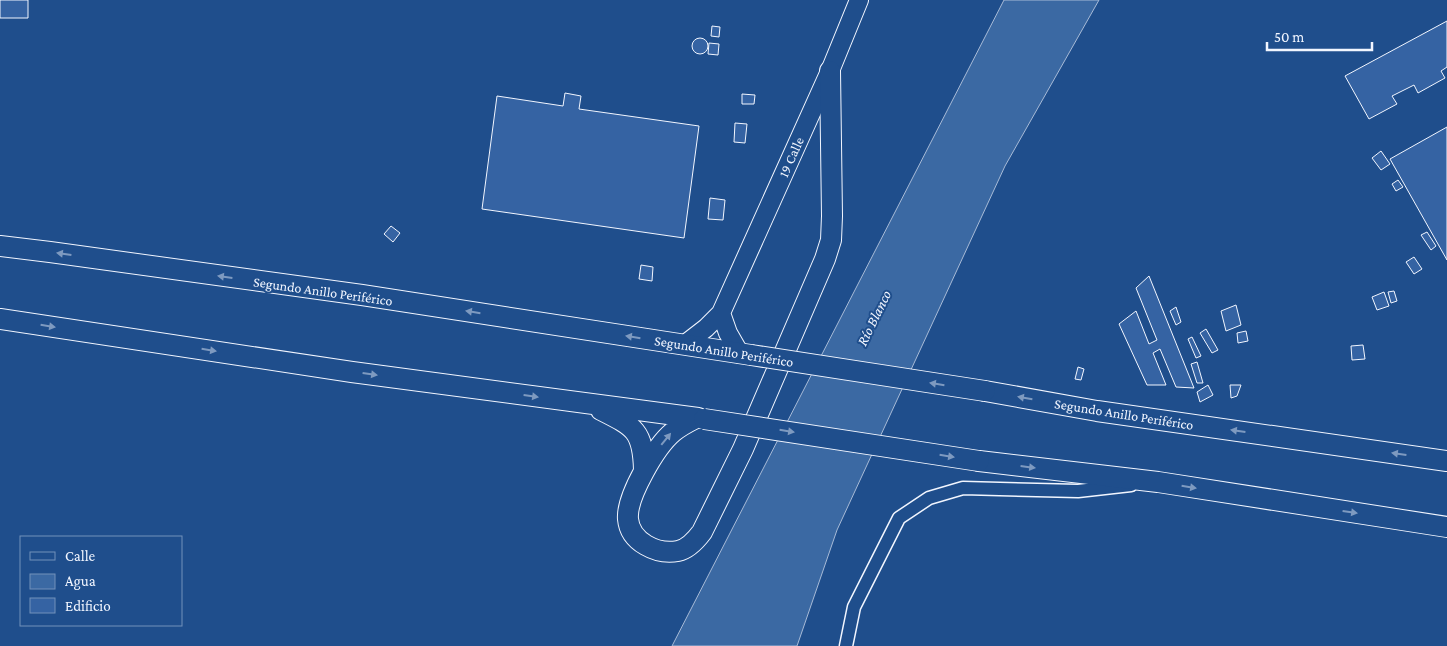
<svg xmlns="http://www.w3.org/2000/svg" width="1447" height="646" font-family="'Crimson Pro',serif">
  <rect width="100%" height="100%" fill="#1f4e8c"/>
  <path fill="#3b69a3" stroke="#a8bbd7" d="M 1004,0 L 1099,0 L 1005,166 L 837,530 L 797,646 L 672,646 Z"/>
  <path fill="#3563a3" stroke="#f2f6ff" d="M 0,0 L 28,0 L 28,18 L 0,18 Z
    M 1447,21 L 1447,67 L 1441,71 L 1445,78 L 1418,93 L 1414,85 L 1392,96 L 1397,104 L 1369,119 L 1345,76 Z
    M 712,26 L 720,27 L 719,37 L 711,36 Z
    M692 46a8 8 0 1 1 16 0a8 8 0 1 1-16 0Z
    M 709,43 L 719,44 L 718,55 L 708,54 Z
    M 565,93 L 581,96 L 579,109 L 699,126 L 684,238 L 482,209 L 497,96 L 563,106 Z
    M 742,94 L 755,95 L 754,104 L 742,104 Z
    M 735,123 L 747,124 L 745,143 L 734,142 Z
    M 1447,127 L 1447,260 L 1390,159 Z
    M 1381,151 L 1390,164 L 1381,170 L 1372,158 Z
    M 1398,180 L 1403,187 L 1396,191 L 1392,184 Z
    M 710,198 L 725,200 L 723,220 L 708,219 Z
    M 391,226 L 400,233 L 393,242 L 384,234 Z
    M 1427,232 L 1436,246 L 1431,250 L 1421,235 Z
    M 1414,257 L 1422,269 L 1414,274 L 1406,262 Z
    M 641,265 L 653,267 L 652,281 L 639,279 Z
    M 1149,276 L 1194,388 L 1176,387 L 1160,349 L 1153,353 L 1166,385 L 1147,385 L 1119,324 L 1136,311 L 1149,344 L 1157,340 L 1136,288 Z
    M 1394,291 L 1397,301 L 1391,303 L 1388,292 Z
    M 1384,292 L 1389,306 L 1377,310 L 1372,297 Z
    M 1236,305 L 1241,325 L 1226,331 L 1221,311 Z
    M 1176,307 L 1181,322 L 1176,325 L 1170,311 Z
    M 1206,329 L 1218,350 L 1212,353 L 1200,333 Z
    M 1246,331 L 1248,341 L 1238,343 L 1237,333 Z
    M 1192,337 L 1201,356 L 1196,358 L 1188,339 Z
    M 1363,345 L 1365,359 L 1352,360 L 1351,346 Z
    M 1197,362 L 1203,383 L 1197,383 L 1191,364 Z
    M 1078,367 L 1084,369 L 1081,380 L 1075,379 Z
    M 1208,385 L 1213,395 L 1200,402 L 1197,392 Z
    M 1230,385 L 1241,385 L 1237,396 L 1231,398 Z"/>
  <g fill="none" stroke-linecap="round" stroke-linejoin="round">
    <defs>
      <path id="street" d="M 846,646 L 854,607 L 899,518 L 929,498 L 963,488 L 1078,491 L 1131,485"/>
      <path id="secondary" d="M 721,313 L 728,333 L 740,354
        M 684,345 L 706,328 L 721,313 L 830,71 L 859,0"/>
      <path id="primary" d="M 0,246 L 50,252 L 362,295 L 751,355
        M 0,319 L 352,372 L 698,418
        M 985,391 L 1097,411 L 1447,461
        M 601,410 C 635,427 643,431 644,470
        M 696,418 C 688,422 680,426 673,432 C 656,446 626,497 628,519 C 630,542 657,555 678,551 C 688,549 696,540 702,532 L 743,449 L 825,259 L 831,240 L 832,216 L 830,71
        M 979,461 L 1158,482 L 1447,527"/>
    </defs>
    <use href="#street" stroke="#f2f6ff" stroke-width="15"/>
    <use href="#secondary" stroke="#f2f6ff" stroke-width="20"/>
    <use href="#primary" stroke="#f2f6ff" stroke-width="22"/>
    <use href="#street" stroke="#1f4e8c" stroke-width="12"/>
    <use href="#secondary" stroke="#1f4e8c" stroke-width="18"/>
    <use href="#primary" stroke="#1f4e8c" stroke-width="20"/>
    <defs>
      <path id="primary-bridge" d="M 751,355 L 985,391
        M 704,419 L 979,461"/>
    </defs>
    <use href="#primary-bridge" stroke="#f2f6ff" stroke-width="22" stroke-linecap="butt"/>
    <use href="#primary-bridge" stroke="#1f4e8c" stroke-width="20"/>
  </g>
  <defs><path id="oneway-solid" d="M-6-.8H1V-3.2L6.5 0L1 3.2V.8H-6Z" transform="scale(1.25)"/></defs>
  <g fill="#7e9ac0">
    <use href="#oneway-solid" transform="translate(64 254) rotate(-172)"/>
    <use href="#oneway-solid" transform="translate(225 277) rotate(-172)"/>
    <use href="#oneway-solid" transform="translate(473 312) rotate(-171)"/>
    <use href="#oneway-solid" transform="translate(48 326) rotate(9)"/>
    <use href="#oneway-solid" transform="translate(633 337) rotate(-171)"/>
    <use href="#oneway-solid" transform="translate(209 350) rotate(9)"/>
    <use href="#oneway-solid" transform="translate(370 374) rotate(8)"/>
    <use href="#oneway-solid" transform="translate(937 384) rotate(-171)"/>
    <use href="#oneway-solid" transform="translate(531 396) rotate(8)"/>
    <use href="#oneway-solid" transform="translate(1025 398) rotate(-170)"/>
    <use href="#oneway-solid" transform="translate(787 431) rotate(9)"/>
    <use href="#oneway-solid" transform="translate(1238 431) rotate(-172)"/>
    <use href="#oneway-solid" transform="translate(666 439) rotate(-51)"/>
    <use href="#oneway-solid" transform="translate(1399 454) rotate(-172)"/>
    <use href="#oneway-solid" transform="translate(947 456) rotate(9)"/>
    <use href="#oneway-solid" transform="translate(1028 467) rotate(7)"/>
    <use href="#oneway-solid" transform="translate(1189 487) rotate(9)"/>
    <use href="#oneway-solid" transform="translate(1350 512) rotate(8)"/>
  </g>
  <g text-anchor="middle" stroke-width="4" stroke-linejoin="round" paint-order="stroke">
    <g font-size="14" fill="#f2f6ff" stroke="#1f4e8c">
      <text transform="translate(791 157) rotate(-66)" y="5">19 Calle</text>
      <text transform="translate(323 291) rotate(8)" y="5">Segundo Anillo Periférico</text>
      <text transform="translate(724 351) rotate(9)" y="5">Segundo Anillo Periférico</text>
      <text transform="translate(1124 414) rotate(9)" y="5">Segundo Anillo Periférico</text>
    </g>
    <g font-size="15" font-style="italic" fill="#f2f6ff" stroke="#1f4e8c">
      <text transform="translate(874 318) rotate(-64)" y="5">Río Blanco</text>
    </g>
  </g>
  <rect x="20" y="536" width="162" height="90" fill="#1f4e8c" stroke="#7391ba"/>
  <rect x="30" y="552" width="25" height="8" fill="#1f4e8c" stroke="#7391ba"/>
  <text x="65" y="561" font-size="15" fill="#f2f6ff">Calle</text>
  <rect x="30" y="574" width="25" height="15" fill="#3b69a3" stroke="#7391ba"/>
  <text x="65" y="586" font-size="15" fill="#f2f6ff">Agua</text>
  <rect x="30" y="598" width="25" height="15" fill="#3563a3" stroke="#7391ba"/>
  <text x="65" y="611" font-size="15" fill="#f2f6ff">Edificio</text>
  <path d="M1267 42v8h105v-8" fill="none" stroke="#f2f6ff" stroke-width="2.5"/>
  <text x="1274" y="42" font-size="15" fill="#f2f6ff" stroke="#1f4e8c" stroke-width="4" paint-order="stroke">50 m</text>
</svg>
